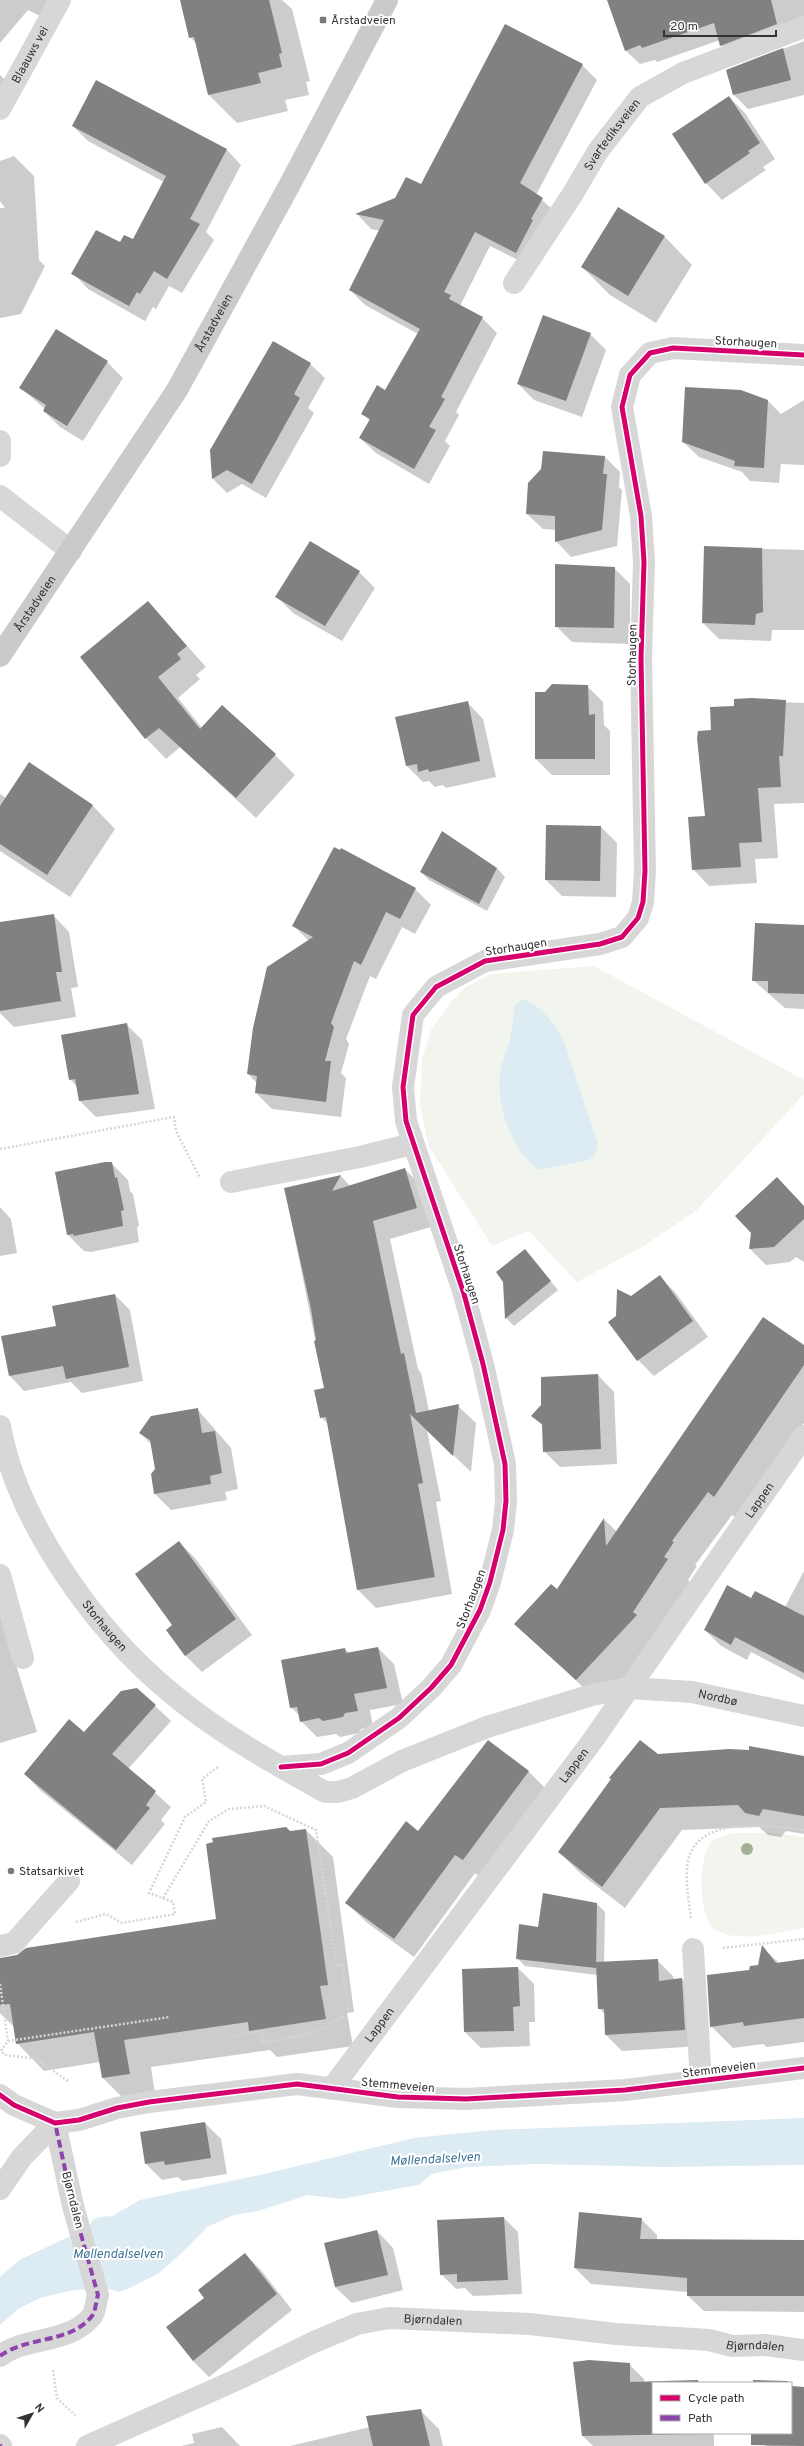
<svg xmlns="http://www.w3.org/2000/svg" width="804" height="2446" font-family="Overpass,sans-serif">
  <rect width="100%" height="100%" fill="#fff"/>
  <path fill="#f1f5ed" d="M 594,966 L 804,1080 L 804,1094 L 697,1210 L 642,1247 L 577,1282 L 529,1231 L 492,1246 L 429,1147 L 420,1104 L 422,1059 L 431,1030 L 449,1004 L 466,987 L 490,974 Z
    M 735,1833 L 771,1833 L 804,1837 L 804,1928 C 779,1932 740,1944 716,1930 C 698,1920 698,1859 710,1844 C 717,1836 726,1835 735,1833 Z"/>
  <path fill="#ddebf3" d="M 523,999 C 542,1006 557,1026 565,1044 L 598,1144 L 596,1153 L 589,1160 L 539,1170 C 512,1151 496,1107 500,1074 C 501,1062 507,1051 510,1039 C 512,1028 514,1016 515,1005 Z
    M 804,2118 L 804,2165 L 664,2167 L 538,2164 L 466,2167 L 432,2174 L 418,2185 L 341,2199 L 308,2195 L 258,2211 L 234,2215 L 207,2227 L 186,2249 L 159,2273 L 130,2288 L 119,2292 L 103,2287 L 69,2291 L 40,2298 L 18,2309 L 0,2325 L 0,2277 L 19,2260 L 88,2228 L 93,2220 L 99,2217 L 112,2216 L 140,2200 L 260,2175 L 414,2138 L 492,2130 Z"/>
  <path fill="#0003" d="M 0,0 L 64,0 L 52,22 L 28,10 L 0,43 Z
    M 181,0 L 282,0 L 292,9 L 310,81 L 306,82 L 309,95 L 285,100 L 288,111 L 237,123 L 209,95 L 197,44 L 190,37 Z
    M 624,0 L 804,0 L 804,33 L 735,59 L 721,45 L 720,40 L 657,62 L 655,60 L 640,64 L 625,50 Z
    M 804,41 L 804,95 L 748,109 L 734,95 L 728,70 Z
    M 582,65 L 597,80 L 536,195 L 558,214 L 532,267 L 490,246 L 460,306 L 482,318 L 497,333 L 456,412 L 459,415 L 445,441 L 450,446 L 429,484 L 376,453 L 360,438 L 370,421 L 363,414 L 386,392 L 418,334 L 365,305 L 350,290 L 380,231 L 371,229 L 357,214 L 395,199 L 421,185 Z
    M 0,75 L 17,91 L 0,107 Z
    M 729,97 L 745,113 L 775,159 L 763,167 L 766,170 L 722,200 L 706,183 L 673,134 Z
    M 73,126 L 226,149 L 241,165 L 206,232 L 214,240 L 182,293 L 169,286 L 156,309 L 153,307 L 145,321 L 88,289 L 73,273 L 121,243 L 133,241 L 164,182 L 88,141 Z
    M 14,156 L 34,176 L 39,260 L 45,266 L 21,314 L 0,318 L 0,208 L 5,208 L 0,201 L 0,161 Z
    M 619,208 L 665,237 L 692,265 L 656,323 L 610,295 L 582,267 Z
    M 590,334 L 606,350 L 582,417 L 534,400 L 518,384 Z
    M 107,362 L 123,378 L 83,441 L 60,427 L 44,411 L 45,409 L 21,388 Z
    M 310,364 L 325,378 L 308,408 L 314,413 L 266,498 L 242,484 L 227,493 L 213,479 L 211,450 Z
    M 804,400 L 804,465 L 781,464 L 779,483 L 750,481 L 742,472 L 699,457 L 683,442 L 768,401 L 781,414 Z
    M 605,457 L 620,472 L 619,487 L 622,490 L 617,546 L 571,557 L 556,541 L 556,530 L 543,529 L 527,514 Z
    M 705,547 L 804,550 L 804,630 L 772,630 L 771,641 L 719,639 L 703,623 Z
    M 614,568 L 630,584 L 630,644 L 572,642 L 556,626 Z
    M 359,572 L 375,588 L 342,641 L 293,613 L 277,597 Z
    M 148,602 L 206,667 L 196,675 L 200,679 L 178,698 L 202,728 L 275,755 L 295,775 L 256,818 L 180,747 L 166,759 L 146,738 L 82,657 Z
    M 587,686 L 603,702 L 604,725 L 610,731 L 610,775 L 552,775 L 536,759 L 546,693 Z
    M 735,700 L 804,703 L 804,803 L 774,804 L 778,858 L 755,859 L 757,883 L 709,886 L 693,869 L 706,817 L 712,731 L 735,707 Z
    M 467,702 L 483,719 L 496,777 L 446,788 L 443,785 L 435,787 L 429,781 L 423,782 L 407,766 L 397,718 Z
    M 29,764 L 93,806 L 115,829 L 70,897 L 0,851 L 0,794 L 6,798 Z
    M 547,826 L 601,827 L 617,843 L 616,897 L 562,896 L 546,880 Z
    M 497,868 L 505,877 L 487,911 L 429,880 L 421,872 Z
    M 415,889 L 431,905 L 415,934 L 402,927 L 376,979 L 370,976 L 346,1039 L 349,1044 L 341,1073 L 346,1078 L 341,1117 L 272,1109 L 256,1093 L 257,1083 L 248,1074 L 309,941 L 294,926 Z
    M 53,915 L 69,932 L 78,987 L 71,988 L 76,1017 L 14,1027 L 0,1013 L 0,923 Z
    M 804,926 L 804,1009 L 785,1008 L 753,980 Z
    M 126,1024 L 142,1040 L 155,1109 L 96,1117 L 80,1101 L 77,1087 L 70,1079 Z
    M 112,1164 L 128,1180 L 130,1191 L 133,1194 L 139,1226 L 137,1227 L 139,1242 L 91,1252 L 84,1251 L 68,1235 L 63,1170 Z
    M 405,1169 L 423,1188 L 434,1226 L 390,1239 L 418,1369 L 421,1373 L 429,1411 L 458,1406 L 476,1423 L 471,1472 L 427,1430 L 441,1501 L 436,1502 L 452,1594 L 376,1608 L 358,1590 L 329,1425 L 321,1417 L 325,1389 L 285,1189 L 341,1176 L 350,1186 Z
    M 804,1206 L 804,1262 L 796,1257 L 790,1262 L 766,1265 L 750,1249 Z
    M 0,1207 L 11,1219 L 17,1253 L 0,1256 Z
    M 525,1250 L 558,1290 L 514,1326 L 506,1318 L 504,1281 Z
    M 659,1276 L 675,1292 L 708,1337 L 654,1376 L 638,1360 L 610,1322 Z
    M 115,1295 L 130,1310 L 143,1381 L 82,1393 L 71,1382 L 24,1391 L 10,1376 Z
    M 804,1346 L 804,1423 L 738,1519 L 732,1515 L 695,1565 L 697,1566 L 688,1580 L 691,1583 L 660,1639 L 600,1703 L 515,1624 L 557,1590 L 605,1520 L 617,1532 Z
    M 598,1375 L 614,1392 L 617,1464 L 560,1467 L 544,1451 L 543,1426 L 532,1416 Z
    M 197,1409 L 231,1448 L 238,1489 L 225,1492 L 227,1500 L 171,1510 L 155,1494 L 156,1469 L 151,1444 L 140,1433 Z
    M 179,1542 L 195,1558 L 252,1635 L 202,1672 L 186,1656 L 167,1630 L 174,1625 Z
    M 804,1571 L 804,1680 L 751,1652 L 747,1660 L 721,1646 L 705,1630 L 751,1599 L 785,1607 Z
    M 0,1614 L 37,1732 L 0,1743 Z
    M 378,1648 L 394,1664 L 403,1704 L 370,1710 L 373,1727 L 361,1729 L 359,1733 L 340,1737 L 336,1734 L 317,1737 L 301,1721 L 300,1716 L 291,1707 L 345,1649 L 349,1653 Z
    M 137,1689 L 171,1721 L 128,1769 L 171,1807 L 161,1820 L 165,1824 L 132,1865 L 40,1790 L 25,1774 L 84,1733 Z
    M 487,1742 L 529,1772 L 548,1791 L 482,1879 L 475,1873 L 414,1957 L 366,1922 L 347,1903 L 418,1832 Z
    M 658,1755 L 804,1757 L 804,1834 L 786,1831 L 781,1837 L 768,1835 L 759,1827 L 682,1830 L 625,1908 L 581,1874 L 559,1852 Z
    M 306,1830 L 333,1857 L 354,2012 L 347,2013 L 353,2046 L 277,2057 L 270,2050 L 151,2067 L 156,2101 L 130,2105 L 103,2078 L 100,2062 L 44,2071 L 17,2043 L 14,2027 L 0,2013 L 0,1959 L 218,1920 L 290,1832 Z
    M 597,1904 L 605,1912 L 604,1963 L 657,1960 L 673,1976 L 674,1980 L 682,1979 L 698,1995 L 701,2046 L 622,2051 L 606,2035 L 605,2014 L 599,2008 L 597,1975 L 525,1966 L 517,1958 L 538,1928 Z
    M 762,1947 L 779,1963 L 804,1960 L 804,2042 L 767,2047 L 763,2044 L 733,2048 L 711,2026 L 750,1970 L 759,1966 Z
    M 518,1968 L 534,1984 L 535,2022 L 529,2022 L 530,2046 L 481,2048 L 465,2032 L 463,1970 Z
    M 205,2123 L 221,2139 L 227,2174 L 182,2181 L 178,2177 L 162,2180 L 146,2164 L 141,2133 Z
    M 504,2218 L 518,2232 L 522,2294 L 473,2296 L 465,2288 L 456,2289 L 441,2274 Z
    M 641,2219 L 657,2235 L 657,2240 L 804,2241 L 804,2312 L 704,2311 L 688,2296 L 688,2292 L 591,2284 L 575,2268 Z
    M 377,2231 L 393,2248 L 403,2290 L 352,2303 L 335,2287 Z
    M 245,2254 L 261,2270 L 292,2310 L 209,2377 L 193,2361 L 206,2298 Z
    M 629,2364 L 644,2379 L 644,2383 L 698,2381 L 700,2383 L 653,2383 L 653,2433 L 714,2433 L 714,2446 L 593,2446 L 583,2436 Z
    M 791,2386 L 804,2388 L 804,2446 L 766,2446 L 753,2433 L 791,2433 Z
    M 420,2410 L 439,2429 L 443,2446 L 290,2446 L 370,2427 Z
    M 222,2427 L 240,2446 L 181,2446 L 194,2443 L 192,2434 Z"/>
  <path fill="#818181" d="M 180,0 L 269,0 L 282,53 L 279,54 L 282,67 L 258,73 L 261,83 L 208,95 L 194,37 L 189,38 Z
    M 607,0 L 771,0 L 777,24 L 720,46 L 714,23 L 642,48 L 640,45 L 625,51 Z
    M 505,24 L 583,64 L 520,183 L 543,198 L 531,219 L 533,220 L 516,253 L 475,232 L 444,292 L 451,295 L 449,299 L 483,317 L 441,397 L 445,399 L 429,427 L 436,430 L 414,469 L 359,438 L 370,419 L 361,414 L 377,385 L 385,390 L 420,329 L 349,290 L 384,220 L 355,214 L 395,198 L 406,177 L 421,184 Z
    M 783,48 L 791,80 L 733,95 L 726,70 Z
    M 96,80 L 227,149 L 190,219 L 200,224 L 167,279 L 154,271 L 140,294 L 137,292 L 129,306 L 71,274 L 96,230 L 120,242 L 124,235 L 133,239 L 166,176 L 72,126 Z
    M 729,96 L 760,143 L 748,151 L 750,153 L 705,184 L 672,134 Z
    M 618,207 L 665,236 L 628,296 L 581,267 Z
    M 543,315 L 591,333 L 566,401 L 517,384 Z
    M 56,329 L 108,361 L 67,426 L 43,411 L 46,405 L 19,388 Z
    M 273,341 L 311,363 L 294,394 L 300,398 L 252,484 L 227,470 L 212,479 L 210,450 Z
    M 685,387 L 741,390 L 768,400 L 764,468 L 734,466 L 735,461 L 682,442 Z
    M 543,451 L 605,456 L 603,474 L 607,474 L 602,530 L 555,542 L 555,516 L 526,514 L 528,483 L 541,469 Z
    M 310,541 L 360,571 L 325,626 L 275,597 Z
    M 704,546 L 762,548 L 763,612 L 756,614 L 755,625 L 702,623 Z
    M 555,564 L 615,567 L 614,628 L 555,627 Z
    M 148,601 L 187,646 L 177,654 L 181,659 L 158,677 L 200,729 L 222,705 L 276,754 L 236,798 L 159,728 L 145,739 L 80,657 Z
    M 552,684 L 588,685 L 589,715 L 595,714 L 595,759 L 535,759 L 535,692 L 545,692 Z
    M 752,698 L 786,700 L 783,756 L 779,756 L 781,787 L 758,788 L 762,842 L 739,843 L 741,867 L 692,870 L 688,817 L 705,816 L 697,738 L 698,731 L 711,730 L 710,707 L 734,706 L 734,699 Z
    M 468,701 L 480,761 L 429,772 L 428,769 L 418,772 L 417,764 L 406,766 L 395,717 Z
    M 29,762 L 93,805 L 47,875 L 0,844 L 0,806 Z
    M 546,825 L 601,826 L 600,881 L 545,880 Z
    M 442,831 L 497,868 L 479,904 L 420,872 Z
    M 334,847 L 340,850 L 341,848 L 416,888 L 400,919 L 386,912 L 361,965 L 354,961 L 331,1023 L 334,1027 L 325,1061 L 331,1061 L 326,1102 L 255,1093 L 257,1076 L 247,1074 L 253,1028 L 267,967 L 313,937 L 292,926 Z
    M 54,914 L 62,972 L 56,972 L 61,1001 L 0,1011 L 0,922 Z
    M 755,923 L 804,925 L 804,994 L 768,993 L 768,981 L 752,981 Z
    M 127,1023 L 139,1094 L 79,1101 L 75,1079 L 69,1080 L 61,1035 Z
    M 105,1162 L 112,1162 L 115,1178 L 117,1177 L 124,1210 L 121,1211 L 123,1226 L 74,1236 L 73,1234 L 67,1235 L 55,1172 Z
    M 405,1168 L 417,1208 L 373,1221 L 401,1354 L 404,1353 L 416,1413 L 459,1404 L 453,1456 L 410,1414 L 423,1483 L 418,1484 L 435,1577 L 357,1590 L 326,1417 L 320,1418 L 314,1390 L 324,1388 L 314,1341 L 316,1340 L 311,1309 L 284,1188 L 341,1175 L 332,1191 Z
    M 777,1177 L 804,1206 L 804,1219 L 774,1247 L 749,1249 L 751,1233 L 735,1216 Z
    M 525,1249 L 551,1281 L 505,1319 L 503,1282 L 496,1272 Z
    M 660,1275 L 693,1321 L 637,1361 L 608,1322 L 616,1316 L 617,1289 L 631,1296 Z
    M 115,1294 L 129,1367 L 66,1379 L 63,1366 L 9,1376 L 1,1336 L 56,1326 L 52,1306 Z
    M 763,1317 L 804,1345 L 804,1365 L 714,1497 L 708,1492 L 672,1541 L 674,1542 L 664,1557 L 668,1559 L 633,1612 L 637,1615 L 576,1680 L 514,1624 L 551,1584 L 557,1589 L 604,1518 L 606,1546 Z
    M 598,1374 L 601,1449 L 543,1452 L 542,1424 L 531,1416 L 541,1405 L 541,1377 Z
    M 198,1408 L 202,1433 L 215,1431 L 222,1473 L 210,1476 L 211,1484 L 154,1494 L 151,1474 L 155,1469 L 150,1440 L 139,1433 L 151,1416 Z
    M 179,1541 L 236,1619 L 185,1656 L 166,1630 L 172,1625 L 135,1574 Z
    M 727,1585 L 751,1598 L 755,1591 L 804,1616 L 804,1673 L 735,1637 L 731,1645 L 704,1630 Z
    M 378,1647 L 387,1688 L 354,1694 L 358,1711 L 345,1713 L 343,1717 L 323,1721 L 319,1718 L 300,1722 L 297,1707 L 290,1708 L 281,1660 L 345,1648 L 346,1653 Z
    M 137,1688 L 156,1705 L 112,1754 L 156,1791 L 146,1805 L 150,1808 L 116,1850 L 24,1774 L 69,1719 L 84,1732 L 121,1691 Z
    M 488,1740 L 529,1771 L 463,1860 L 455,1855 L 394,1939 L 345,1903 L 406,1821 L 418,1831 Z
    M 640,1740 L 658,1754 L 729,1749 L 749,1750 L 749,1746 L 804,1756 L 804,1816 L 763,1809 L 759,1816 L 745,1813 L 738,1805 L 660,1808 L 602,1887 L 558,1852 L 611,1779 L 609,1778 Z
    M 286,1827 L 290,1831 L 306,1829 L 328,1985 L 320,1986 L 326,2019 L 249,2031 L 248,2022 L 124,2040 L 130,2074 L 102,2078 L 94,2032 L 16,2044 L 10,2004 L 0,2005 L 0,1958 L 17,1955 L 26,1948 L 216,1919 L 206,1844 L 213,1842 L 212,1838 Z
    M 543,1893 L 597,1903 L 596,1968 L 516,1959 L 519,1924 L 538,1927 Z
    M 762,1945 L 776,1963 L 804,1959 L 804,2018 L 744,2026 L 743,2022 L 710,2027 L 707,1975 L 749,1970 L 750,1966 L 758,1965 Z
    M 658,1959 L 659,1981 L 682,1978 L 685,2030 L 605,2035 L 604,2009 L 598,2009 L 596,1962 Z
    M 518,1967 L 520,2006 L 513,2007 L 514,2031 L 464,2032 L 462,1969 Z
    M 205,2122 L 211,2158 L 165,2165 L 164,2161 L 145,2164 L 140,2132 Z
    M 579,2212 L 642,2218 L 640,2239 L 804,2240 L 804,2296 L 687,2296 L 687,2278 L 574,2268 Z
    M 504,2217 L 508,2280 L 457,2282 L 457,2274 L 440,2275 L 437,2220 Z
    M 377,2230 L 388,2275 L 335,2287 L 324,2243 Z
    M 245,2253 L 277,2294 L 193,2361 L 166,2327 L 204,2298 L 198,2290 Z
    M 589,2360 L 630,2363 L 630,2382 L 698,2380 L 699,2383 L 653,2383 L 653,2433 L 699,2434 L 582,2436 L 573,2362 Z
    M 753,2380 L 788,2381 L 788,2383 L 753,2383 Z
    M 791,2386 L 804,2387 L 804,2446 L 751,2445 L 751,2433 L 791,2433 Z
    M 421,2409 L 430,2446 L 373,2446 L 366,2416 Z"/>
  <g fill="none" stroke-linecap="round" stroke-linejoin="round">
    <path stroke="#d6d6d6" stroke-width="2.5" stroke-dasharray="2 2" stroke-linecap="butt" d="M 0,1149 L 174,1117 L 176,1131 L 200,1178
      M 163,1898 L 209,1821 L 229,1809 L 264,1806 L 316,1830 L 337,1966 L 342,1965 L 349,2012
      M 691,1918 C 689,1903 686,1886 687,1870 C 688,1814 768,1825 804,1830
      M 76,1922 L 106,1914 L 122,1923 L 175,1914 L 173,1902 L 149,1893 L 185,1817 L 206,1802 L 202,1779 L 219,1766
      M 723,1948 L 804,1939
      M 0,1984 L 8,2041
      M 234,2036 L 261,2031 L 263,2043 L 313,2033 L 346,2015
      M 68,2081 L 36,2059 L 5,2055 L 1,2051 L 8,2041 L 170,2017
      M 53,2370 L 57,2398 L 76,2416"/>
    <g stroke="#d7d7d7" stroke-width="22">
      <path id="s1" d="M 0,109 L 60,0"/>
      <path id="s2" d="M 514,283 L 572,195 L 598,151 L 640,97 L 683,73 L 804,27"/>
      <path d="M 0,441 L 0,456"/>
      <path d="M 0,496 L 71,551"/>
      <path d="M 231,1182 L 360,1157 L 412,1144"/>
      <path id="s3" d="M 0,1426 C 17,1522 96,1631 170,1692 C 217,1732 272,1762 325,1792 L 338,1792 L 352,1788 L 402,1761 L 487,1727 L 592,1695 L 630,1688 L 692,1692 L 804,1716"/>
      <path d="M 0,1575 L 23,1658"/>
      <path d="M 281,1767 L 321,1764 L 348,1753 L 399,1718 L 431,1688 L 451,1665 L 480,1610 L 490,1582 L 503,1530 L 506,1501 L 505,1464 L 483,1364 L 464,1294 L 406,1121 L 403,1087 L 413,1015 L 436,987 L 485,961 L 600,944 L 622,937 L 638,918 L 643,902 L 645,871 L 641,658 L 644,562 L 641,516 L 622,407 L 630,375 L 650,353 L 673,348 L 804,355"/>
      <path d="M 0,1946 L 14,1943 L 69,1881"/>
      <path d="M 693,1949 L 701,2081"/>
      <path id="s4" d="M 332,2088 L 593,1740 L 804,1436"/>
      <path d="M 0,2095 L 14,2105 L 55,2123 L 79,2120 L 117,2108 L 149,2102 L 297,2084 L 398,2097 L 466,2099 L 625,2090 L 804,2068"/>
      <path d="M 0,2189 L 22,2157 L 55,2123"/>
      <path d="M 0,2356 C 26,2336 70,2344 92,2316 C 96,2310 96,2301 98,2295 L 73,2206 L 55,2123"/>
      <path d="M 0,2445 L 1,2446"/>
      <path id="s5" d="M 87,2446 L 243,2377 L 314,2342 L 357,2324 L 389,2318 L 530,2324 L 616,2334 L 709,2340 L 732,2346 L 765,2345 L 804,2350"/>
    </g>
    <path stroke="#cacaca" stroke-width="22" id="s6" d="M 0,656 L 177,390 L 289,186 L 387,0"/>
    <path stroke="#8e44ad" stroke-width="4" stroke-dasharray="8 4" stroke-linecap="butt" d="M 0,2356 C 26,2336 70,2344 92,2316 C 96,2310 96,2301 98,2295 L 73,2206 L 55,2123
      M 0,2445 L 1,2446"/>
    <defs>
      <path id="cycleway" d="M 281,1767 L 321,1764 L 348,1753 L 399,1718 L 431,1688 L 451,1665 L 480,1610 L 490,1582 L 503,1530 L 506,1501 L 505,1464 L 483,1364 L 464,1294 L 406,1121 L 403,1087 L 413,1015 L 436,987 L 485,961 L 600,944 L 622,937 L 638,918 L 643,902 L 645,871 L 641,658 L 644,562 L 641,516 L 622,407 L 630,375 L 650,353 L 673,348 L 804,355
        M 0,2095 L 14,2105 L 55,2123 L 79,2120 L 117,2108 L 149,2102 L 297,2084 L 398,2097 L 466,2099 L 625,2090 L 804,2068"/>
    </defs>
    <use href="#cycleway" stroke="#fff" stroke-width="8"/>
    <use href="#cycleway" stroke="#d6006c" stroke-width="5"/>
  </g>
  <circle fill="#a2b095" cx="747" cy="1849" r="6"/>
  <g fill="#7a7a7a" stroke="#fff" stroke-width="1.5">
    <rect x="319" y="16" width="8" height="8" rx="2"/>
    <circle cx="11" cy="1871" r="4"/>
  </g>
  <g text-anchor="middle" stroke-width="4" stroke-linejoin="round" paint-order="stroke">
    <g font-size="12" fill="#333" stroke="#fff" text-anchor="start">
      <text x="331" y="24">Årstadveien</text>
      <text x="19" y="1875">Statsarkivet</text>
    </g>
    <g font-size="12" fill="#333" stroke="#fff">
      <text dy="4" stroke="none"><textPath href="#s1" startOffset="62">Blaauws vei</textPath></text>
      <text dy="4" stroke="none"><textPath href="#s2" startOffset="178">Svartediksveien</textPath></text>
      <text dy="4" stroke="none"><textPath href="#s6" startOffset="396">Årstadveien</textPath></text>
      <text transform="translate(746 342) rotate(3)" y="4">Storhaugen</text>
      <text dy="4" stroke="none"><textPath href="#s6" startOffset="63">Årstadveien</textPath></text>
      <text transform="translate(632 655) rotate(-89)" y="4">Storhaugen</text>
      <text transform="translate(516 947) rotate(-9)" y="4">Storhaugen</text>
      <text transform="translate(467 1274) rotate(72)" y="4">Storhaugen</text>
      <text dy="4" stroke="none"><textPath href="#s4" startOffset="727">Lappen</textPath></text>
      <text transform="translate(471 1599) rotate(-69)" y="4">Storhaugen</text>
      <text dy="4" stroke="none"><textPath href="#s3" startOffset="228">Storhaugen</textPath></text>
      <text dy="4" stroke="none"><textPath href="#s3" startOffset="919">Nordbø</textPath></text>
      <text dy="4" stroke="none"><textPath href="#s4" startOffset="403">Lappen</textPath></text>
      <text dy="4" stroke="none"><textPath href="#s4" startOffset="79">Lappen</textPath></text>
      <text transform="translate(719 2069) rotate(-7)" y="4">Stemmeveien</text>
      <text transform="translate(398 2085) rotate(5)" y="4">Stemmeveien</text>
      <text transform="translate(73 2200) rotate(76)" y="4">Bjørndalen</text>
      <text dy="4" stroke="none"><textPath href="#s5" startOffset="373">Bjørndalen</textPath></text>
      <text dy="4" stroke="none"><textPath href="#s5" startOffset="697">Bjørndalen</textPath></text>
    </g>
    <g font-size="13" font-style="italic" fill="#3f7597" stroke="#fff">
      <text transform="translate(435 2158) rotate(-3)" y="5">Møllendalselven</text>
      <text x="118" y="2258">Møllendalselven</text>
    </g>
  </g>
  <rect x="652" y="2382" width="140" height="52" fill="#ffffff" stroke="#adadad"/>
  <rect x="660" y="2395" width="20" height="6" fill="#d6006c" stroke="#adadad"/>
  <text x="688" y="2402" font-size="12" fill="#333333">Cycle path</text>
  <rect x="660" y="2415" width="20" height="6" fill="#8e44ad" stroke="#adadad"/>
  <text x="688" y="2422" font-size="12" fill="#333333">Path</text>
  <g transform="translate(32 2414) rotate(51)" stroke="#ffffff" stroke-width="3" paint-order="stroke">
  <path d="M0-3L7 15L0 10L-7 15Z" fill="#333333"/>
  <text y="-6" font-size="11" font-weight="bold" text-anchor="middle" fill="#333333">N</text>
  </g>
  <path d="M664 30v6h112v-6" fill="none" stroke="#333333" stroke-width="2"/>
  <text x="670" y="30" font-size="12" fill="#333333" stroke="#ffffff" stroke-width="3" paint-order="stroke">20 m</text>
</svg>
